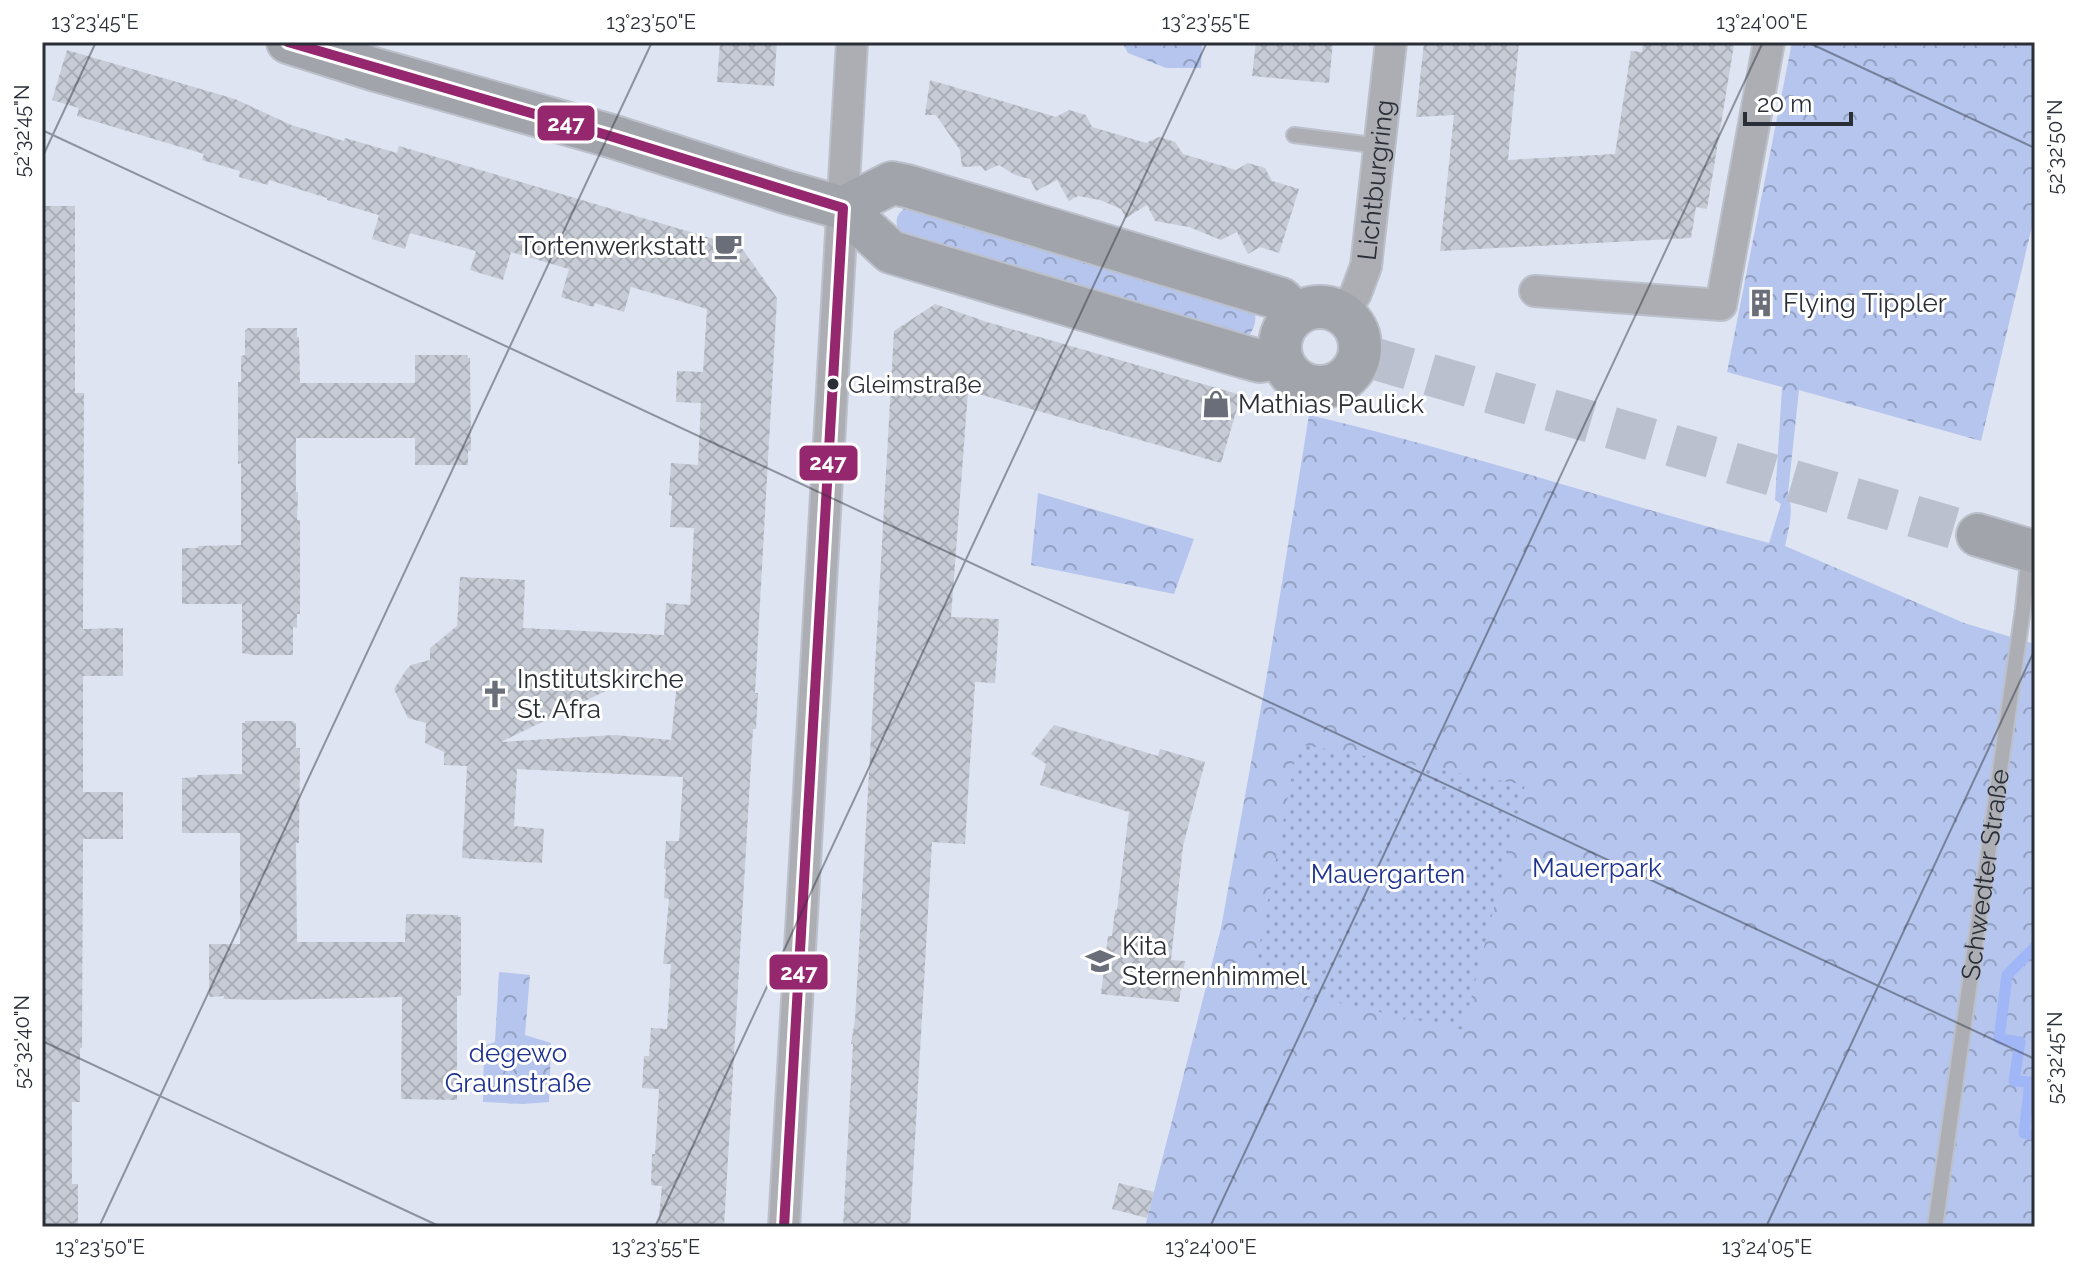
<svg xmlns="http://www.w3.org/2000/svg" width="2077" height="1269" font-family="Raleway,sans-serif">
  <defs>
    <pattern id="park-crowns" width="20" height="18" patternUnits="userSpaceOnUse" patternTransform="scale(2)"><rect width="20" height="18" fill="#b5c5ed"/><path d="M2 6a3 3 0 1 1 6 0M12 15a3 3 0 1 1 6 0" fill="none" stroke="#93a0c1"/></pattern>
    <pattern id="garden-dots" width="8" height="8" patternUnits="userSpaceOnUse" patternTransform="scale(2)"><rect width="8" height="8" fill="#b5c5ed"/><path d="M2 2h.1M6 6h.1" fill="none" stroke="#93a0c1" stroke-width="1.8" stroke-linecap="round"/></pattern>
    <pattern id="building-cross-hatch" width="8" height="8" patternUnits="userSpaceOnUse" patternTransform="scale(2)"><rect width="8" height="8" fill="#c6cbd5"/><path d="M0 0l8 8M0 8l8-8" fill="none" stroke="#aaafb7"/></pattern>
  </defs>
  <rect width="100%" height="100%" fill="#dee4f2"/>
  <path fill="url(#park-crowns)" d="M 1122,42 L 1202,42 L 1201,68 L 1166,68 L 1128,53 Z
    M 1792,42 L 2035,42 L 2035,214 L 1981,441 L 1799,390 L 1788,493 C 1794,511 1789,528 1785,546 L 1964,623 L 2035,644 L 2035,1227 L 1145,1227 L 1221,928 L 1268,669 L 1309,415 C 1464,451 1615,503 1769,543 L 1781,504 L 1775,500 L 1782,387 L 1727,372 Z
    M 911,205 L 1254,309 C 1258,323 1253,332 1243,343 L 901,237 C 894,223 894,212 911,205 Z
    M 1038,493 L 1194,539 L 1174,594 L 1031,565 Z
    M 499,972 L 530,975 L 525,1035 L 551,1043 L 549,1102 L 523,1104 L 483,1102 L 484,1046 L 495,1042 Z"/>
  <path fill="url(#garden-dots)" d="M 1298,744 L 1525,785 L 1463,1030 L 1252,984 Z"/>
  <g fill="none" stroke-linecap="round" stroke-linejoin="round">
    <path stroke="#a0b6f6" stroke-width="11" d="M 2035,947 L 2007,975 L 1999,1039 L 2020,1042 L 2014,1081 L 2030,1082 L 2024,1133 L 2035,1135"/>
  </g>
  <path fill="url(#building-cross-hatch)" fill-rule="evenodd" d="M 720,42 L 777,42 L 774,86 L 717,82 Z
    M 1256,42 L 1333,42 L 1329,83 L 1252,76 Z
    M 1424,42 L 1519,42 L 1508,160 L 1615,154 L 1631,51 L 1642,52 L 1643,42 L 1713,42 L 1734,45 L 1707,209 L 1696,207 L 1691,238 L 1440,251 L 1454,115 L 1416,117 Z
    M 67,50 L 235,99 L 291,125 L 344,141 L 345,138 L 397,153 L 399,146 L 741,247 L 777,298 L 755,693 L 758,693 L 756,729 L 753,729 L 724,1227 L 658,1227 L 662,1186 L 651,1185 L 652,1154 L 655,1154 L 659,1089 L 642,1088 L 644,1056 L 649,1056 L 651,1028 L 667,1029 L 671,964 L 663,964 L 669,899 L 664,898 L 666,869 L 664,869 L 666,841 L 679,841 L 683,777 L 517,769 L 514,826 L 544,829 L 542,863 L 462,858 L 467,766 L 444,765 L 444,752 L 425,743 L 426,723 L 408,718 L 394,689 L 406,670 L 411,665 L 430,660 L 430,648 L 457,626 L 460,577 L 525,580 L 523,628 L 664,635 L 666,603 L 690,605 L 694,528 L 670,527 L 672,496 L 669,495 L 671,463 L 698,465 L 701,403 L 676,402 L 677,371 L 703,372 L 707,309 L 631,287 L 624,312 L 595,303 L 593,307 L 561,297 L 569,269 L 511,252 L 503,280 L 470,270 L 476,251 L 410,233 L 405,249 L 372,239 L 379,215 L 327,200 L 327,198 L 269,180 L 268,185 L 239,177 L 240,171 L 202,160 L 204,154 L 77,116 L 79,108 L 52,100 ZM 635,673 L 678,674 L 671,740 L 615,735 L 501,742 L 626,681 Z
    M 930,80 L 1056,117 L 1069,110 L 1086,115 L 1092,127 L 1146,143 L 1159,137 L 1175,142 L 1183,154 L 1236,170 L 1248,163 L 1265,168 L 1272,181 L 1299,189 L 1279,253 L 1260,247 L 1248,254 L 1237,232 L 1221,240 L 1189,227 L 1155,221 L 1147,205 L 1126,218 L 1121,209 L 1100,200 L 1078,196 L 1069,201 L 1057,180 L 1036,191 L 1030,179 L 1015,175 L 999,165 L 985,171 L 981,166 L 962,167 L 960,150 L 936,115 L 925,115 Z
    M 42,206 L 75,206 L 75,393 L 84,393 L 83,629 L 123,628 L 123,676 L 83,676 L 83,792 L 123,792 L 123,839 L 83,839 L 82,1048 L 80,1048 L 80,1102 L 72,1102 L 72,1184 L 78,1184 L 78,1227 L 42,1227 Z
    M 935,304 L 987,322 L 1241,395 L 1221,463 L 968,391 L 951,617 L 999,619 L 995,683 L 975,682 L 965,844 L 932,842 L 910,1227 L 843,1227 L 853,1044 L 851,1044 L 855,1020 L 894,331 Z
    M 248,328 L 297,328 L 297,337 L 299,337 L 300,383 L 415,383 L 415,355 L 467,355 L 468,358 L 470,358 L 471,451 L 468,451 L 468,465 L 415,465 L 415,438 L 296,438 L 296,492 L 298,492 L 297,520 L 300,520 L 300,614 L 297,614 L 297,628 L 293,627 L 293,655 L 254,655 L 242,653 L 242,604 L 182,604 L 182,548 L 198,548 L 198,546 L 241,545 L 241,463 L 238,464 L 238,382 L 241,382 L 241,356 L 245,355 L 245,331 Z
    M 245,721 L 293,721 L 294,723 L 296,723 L 296,748 L 300,748 L 299,843 L 296,843 L 297,942 L 405,942 L 406,914 L 458,915 L 458,917 L 461,917 L 461,995 L 457,996 L 457,1100 L 401,1099 L 402,997 L 271,1000 L 223,999 L 224,996 L 209,997 L 209,944 L 240,944 L 240,833 L 182,833 L 182,778 L 197,777 L 197,775 L 242,774 L 242,723 L 245,723 Z
    M 1054,725 L 1158,756 L 1160,749 L 1205,762 L 1183,846 L 1171,960 L 1185,961 L 1179,1002 L 1101,994 L 1108,936 L 1112,936 L 1115,910 L 1117,910 L 1129,812 L 1040,785 L 1046,764 L 1031,754 Z
    M 1119,1183 L 1154,1192 L 1147,1218 L 1112,1209 Z"/>
  <g fill="none" stroke-linecap="round" stroke-linejoin="round">
    <path stroke="#bac0cd" stroke-width="42" stroke-dasharray="42 21" stroke-linecap="butt" d="M 1369,357 L 1978,535"/>
    <defs>
      <g id="lane">
        <path d="M 1294,135 L 1380,146"/>
        <path id="s1" d="M 1935,1227 L 2023,609 L 2029,554"/>
      </g>
      <g id="street">
        <path d="M 1535,291 L 1721,305 L 1769,42"/>
        <path id="s2" d="M 1343,314 L 1356,293 L 1366,266 L 1391,42"/>
        <path d="M 784,1227 L 852,42"/>
      </g>
      <path id="secondary" d="M 288,42 L 373,69 L 611,136 L 786,192 L 843,208 L 891,252 L 1245,357 L 1260,361 L 1280,357
        M 843,208 L 892,183 L 907,186 L 1281,299 L 1295,314
        M1280 347a40 40 0 1 1 80 0a40 40 0 1 1-80 0Z
        M 1978,535 L 2035,552"/>
    </defs>
    <use href="#lane" stroke="#bcc0cb" stroke-width="18"/>
    <use href="#street" stroke="#bcc0cb" stroke-width="34"/>
    <use href="#secondary" stroke="#bcc0cb" stroke-width="46"/>
    <use href="#lane" stroke="#acaeb4" stroke-width="14"/>
    <use href="#street" stroke="#acaeb4" stroke-width="30"/>
    <use href="#secondary" stroke="#a2a4ab" stroke-width="42"/>
    <defs>
      <path id="bus-1" d="M 288,42 L 610,136 L 843,208
        M 784,1227 L 843,208"/>
    </defs>
    <use href="#bus-1" stroke="#fff" stroke-width="16"/>
    <use href="#bus-1" stroke="#95276e" stroke-width="10"/>
  </g>
  <path fill="none" stroke="#2a2e37" stroke-width="2" stroke-opacity="0.45" d="M 1807,42 L 2035,148M 42,130 L 2035,1059M 42,158 L 96,42M 42,1041 L 441,1227M 99,1227 L 652,42M 655,1227 L 1207,42M 1210,1227 L 1763,42M 1766,1227 L 2035,649"/>
  <defs>
    <symbol id="cafe-bare" viewBox="-9 -9 18 18"><path d="M-5.5-4.5H6V0H3Q3 3.5 0 3.5H-2.5Q-5.5 3.5-5.5 0ZM3-3.2v2h1.7v-2ZM-6 4.5H4V6H-6Z" fill="#696e78" stroke="#fff" stroke-width="2.5" paint-order="stroke"/></symbol>
    <symbol id="building-bare" viewBox="-9 -9 18 18"><path d="M-4-6H4V6H1V3H-1V6H-4ZM-2.5-4.3h1.7v1.8h-1.7ZM.8-4.3h1.7v1.8H.8ZM-2.5-1h1.7V.8h-1.7ZM.8-1h1.7V.8H.8Z" fill="#696e78" stroke="#fff" stroke-width="2.5" paint-order="stroke"/></symbol>
    <symbol id="shop-bare" viewBox="-9 -9 18 18"><path d="M-5-2.5h2.3a2.7 3.5 0 0 1 5.4 0H5L5.5 6h-11ZM-1.5-2.5h3a1.5 2.3 0 0 0-3 0Z" fill="#696e78" stroke="#fff" stroke-width="2.5" paint-order="stroke"/></symbol>
    <symbol id="church-bare" viewBox="-9 -9 18 18"><path d="M-1.2-6h2.4v3.5h3.3v2.4h-3.3V6h-2.4V-.1h-3.3v-2.4h3.3Z" fill="#696e78" stroke="#fff" stroke-width="2.5" paint-order="stroke"/></symbol>
    <symbol id="school-bare" viewBox="-9 -9 18 18"><path d="M0-5L7-2L0 1L-7-2ZM-4 1L0 2.5L4 1V4Q0 6-4 4Z" fill="#696e78" stroke="#fff" stroke-width="2.5" paint-order="stroke"/></symbol>
  </defs>
  <g fill-rule="evenodd">
    <use href="#cafe-bare" x="708" y="226" width="40" height="40"/>
    <use href="#building-bare" x="1741" y="283" width="40" height="40"/>
    <use href="#shop-bare" x="1196" y="384" width="40" height="40"/>
    <use href="#church-bare" x="475" y="674" width="40" height="40"/>
    <use href="#school-bare" x="1080" y="941" width="40" height="40"/>
  </g>
  <circle fill="#2a2e37" stroke="#fff" stroke-width="3" cx="833" cy="384" r="7"/>
  <g text-anchor="middle" stroke-width="6" stroke-linejoin="round" paint-order="stroke">
    <g font-size="24" fill="#2a2e37" stroke="#fff" text-anchor="start">
      <text x="848" y="393">Gleimstraße</text>
    </g>
    <g font-size="26" fill="#2a2e37" stroke="#fff">
      <text dy="9" stroke="none"><textPath href="#s2" startOffset="140">Lichtburgring</textPath></text>
      <text dy="9" stroke="none"><textPath href="#s1" startOffset="356">Schwedter Straße</textPath></text>
    </g>
    <g font-size="26" fill="#2a2e37" stroke="#fff" text-anchor="start">
      <text x="706" y="255" text-anchor="end">Tortenwerkstatt</text>
      <text x="1783" y="312">Flying Tippler</text>
      <text x="1238" y="413">Mathias Paulick</text>
      <text x="517" y="688">Institutskirche<tspan x="517" dy="30">St. Afra</tspan></text>
      <text x="1122" y="955">Kita<tspan x="1122" dy="30">Sternenhimmel</tspan></text>
    </g>
    <g font-size="26" fill="#1e3291" stroke="#fff">
      <text x="1597" y="877">Mauerpark</text>
      <text x="1388" y="883">Mauergarten</text>
      <text x="518" y="1062">degewo<tspan x="518" dy="30">Graunstraße</tspan></text>
    </g>
  </g>
  <g stroke="#fff" stroke-width="3">
    <rect x="536" y="104" width="60" height="38" rx="8" fill="#95276e"/>
    <rect x="798" y="444" width="61" height="38" rx="8" fill="#95276e"/>
    <rect x="768" y="953" width="61" height="38" rx="8" fill="#95276e"/>
  </g>
  <g font-size="22" text-anchor="middle" font-weight="bold" fill="#fff">
    <text x="566" y="131">247</text>
    <text x="828" y="470">247</text>
    <text x="799" y="980">247</text>
  </g>
  <rect width="2077" height="1269" fill="none" stroke="#ffffff" stroke-width="88"/>
  <path d="M1745 112v12h106v-12" fill="none" stroke="#2a2e37" stroke-width="4"/>
  <text x="1757" y="112" font-size="24" fill="#2a2e37" stroke="#ffffff" stroke-width="6" paint-order="stroke">20 m</text>
  <rect x="44" y="44" width="1989" height="1181" fill="none" stroke="#2a2e37" stroke-width="3"/>
  <g font-size="20" text-anchor="middle" fill="#2a2e37">
    <text x="95" y="29">13°23'45"E</text>
    <text x="651" y="29">13°23'50"E</text>
    <text x="1206" y="29">13°23'55"E</text>
    <text x="1762" y="29">13°24'00"E</text>
    <text transform="translate(22 131) rotate(-90)" y="7">52°32'45"N</text>
    <text transform="translate(2055 147) rotate(-90)" y="7">52°32'50"N</text>
    <text transform="translate(22 1042) rotate(-90)" y="7">52°32'40"N</text>
    <text transform="translate(2055 1058) rotate(-90)" y="7">52°32'45"N</text>
    <text x="100" y="1254">13°23'50"E</text>
    <text x="656" y="1254">13°23'55"E</text>
    <text x="1211" y="1254">13°24'00"E</text>
    <text x="1767" y="1254">13°24'05"E</text>
  </g>
</svg>
